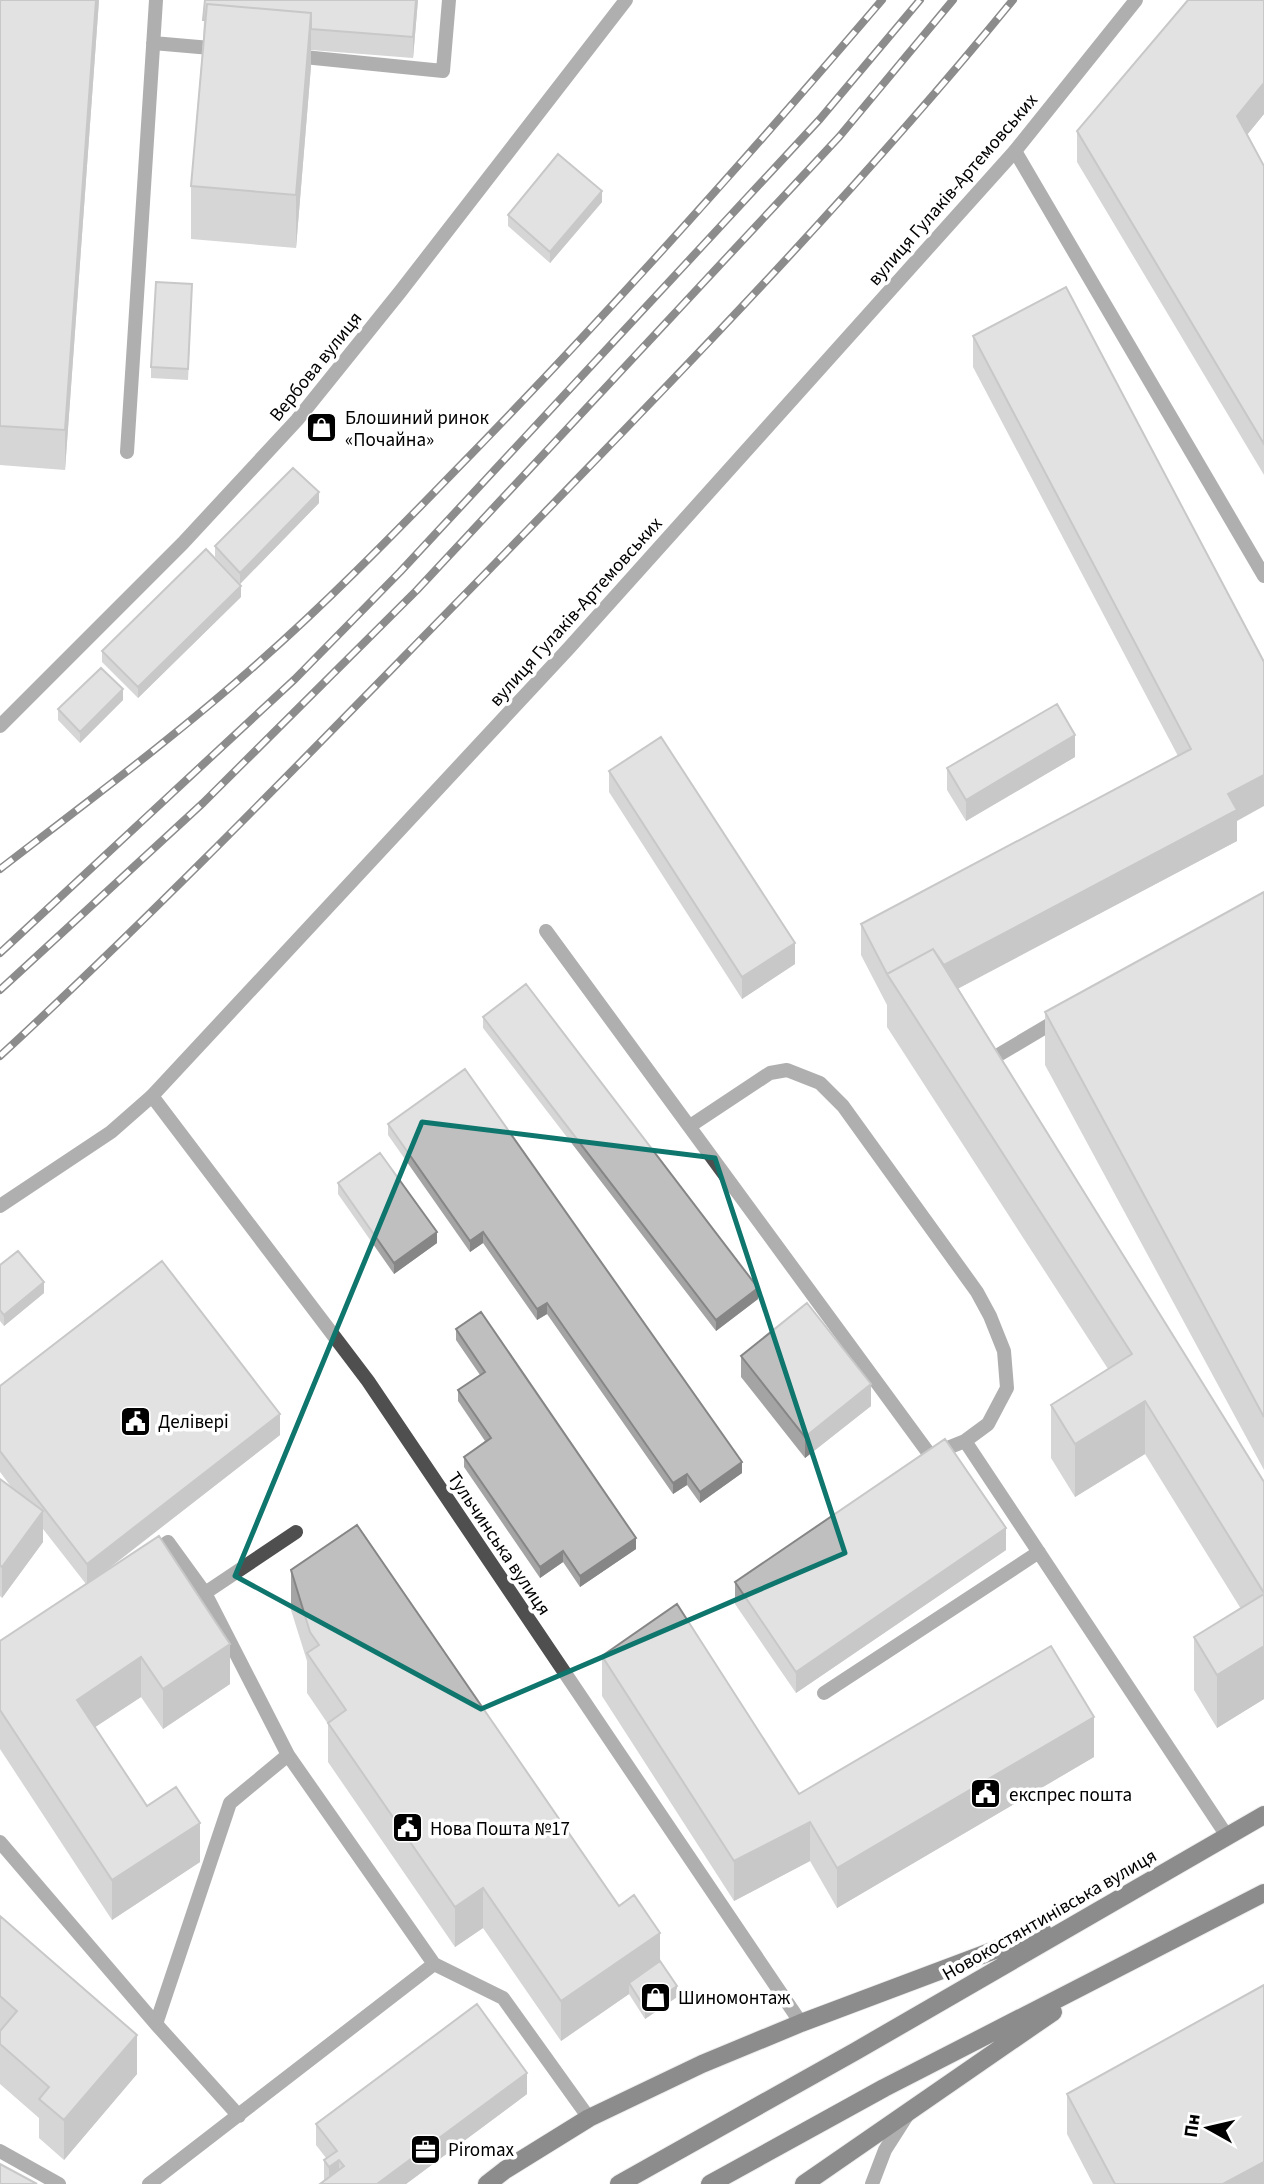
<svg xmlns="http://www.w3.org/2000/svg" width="1264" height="2184" font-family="'Source Sans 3',sans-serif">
  <rect width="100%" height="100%" fill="#fff"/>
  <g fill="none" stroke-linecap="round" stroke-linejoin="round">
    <defs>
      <path id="primary" d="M 487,2184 L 505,2170 L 589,2118 L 702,2064 L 801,2023 L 1043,1932
        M 619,2184 L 856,2051 L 1264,1815
        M 710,2184 L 884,2088 L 1264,1893
        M 804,2184 L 1053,2012"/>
    </defs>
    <use href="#primary" stroke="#dbdbdb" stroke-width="20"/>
    <path stroke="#4f4f4f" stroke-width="14" d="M 153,43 L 222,49
      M 294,56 L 443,71 L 449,0
      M 1015,151 L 1264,576
      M 127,452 L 156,0
      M 546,931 L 930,1455 L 965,1441 L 1227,1836
      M 1000,1054 L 1059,1019
      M 152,1096 L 368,1381 L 801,2023
      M 690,1126 L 770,1073 L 787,1070 L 820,1083 L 843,1106 L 977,1292 L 990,1316 L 1004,1351 L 1007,1388 L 988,1424 L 965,1441
      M 296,1532 L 205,1593 L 288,1755 L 434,1964 L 503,1998 L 589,2118
      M 150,1554 L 168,1542 L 205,1593
      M 824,1693 L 1039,1552
      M 0,1842 L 156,2024 L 239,2116
      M 156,2024 L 230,1803 L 288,1755
      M 0,2151 L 59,2184
      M 149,2184 L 434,1964"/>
    <path stroke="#4f4f4f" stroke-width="14" d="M 0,726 L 183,543 L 297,420 L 400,292 L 626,0
      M 0,1206 L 111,1132 L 152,1096 L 569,648 L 1015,151 L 1136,0
      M 872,2184 L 885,2150 L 908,2114"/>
    <use href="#primary" stroke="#000" stroke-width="18"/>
    <defs>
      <path id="rail" d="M 0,869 C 87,802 176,736 258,663 C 325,604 388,540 450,476 C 600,323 743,163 882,0
        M 0,953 L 295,679 L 400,572 L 820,119 L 920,0
        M 0,990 L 203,803 L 417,590 L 839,137 L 953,0
        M 0,1056 C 166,903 322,740 480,579 C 663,391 847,203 1013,0"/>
    </defs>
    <use href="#rail" stroke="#000" stroke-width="8"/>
    <use href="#rail" stroke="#fff" stroke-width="5" stroke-dasharray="16" stroke-linecap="butt"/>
  </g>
  <path fill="#a4a4a4" d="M 0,0 L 99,0 L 65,470 L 0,465 Z
    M 205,0 L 418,0 L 413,58 L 311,50 L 311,66 L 296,248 L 191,239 L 191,186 L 203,41 Z
    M 1264,0 L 1264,114 L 1247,135 L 1264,166 L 1264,475 L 1077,162 L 1077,131 Z
    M 602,202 L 550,263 L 508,226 L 508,215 Z
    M 192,295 L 188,380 L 151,378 L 151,367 Z
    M 973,336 L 1237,821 L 1237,841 L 958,988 L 1264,1482 L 1264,1699 L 1217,1728 L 1194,1690 L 1194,1637 L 1241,1609 L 1145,1454 L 1075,1497 L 1051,1458 L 1051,1405 L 1108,1369 L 887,1027 L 887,1005 L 861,955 L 861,924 L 1178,756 L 973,367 Z
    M 319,503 L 240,584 L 215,557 L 215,546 Z
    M 241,597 L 138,698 L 102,662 L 102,651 Z
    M 123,700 L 80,743 L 58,720 L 58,709 Z
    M 1075,757 L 966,821 L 947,790 L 947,768 Z
    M 609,771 L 795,964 L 742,999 L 609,792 Z
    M 1264,892 L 1264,1470 L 1045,1065 L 1045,1012 Z
    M 483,1017 L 758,1299 L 716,1331 L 483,1028 Z
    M 388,1124 L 742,1473 L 700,1503 L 687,1485 L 673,1494 L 547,1314 L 537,1320 L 483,1243 L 470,1252 L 388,1135 Z
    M 338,1183 L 437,1243 L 394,1274 L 338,1194 Z
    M 0,1265 L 44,1293 L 4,1326 L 0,1321 Z
    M 456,1329 L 636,1549 L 580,1587 L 563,1562 L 540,1578 L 464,1467 L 464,1457 L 485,1441 L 458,1401 L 458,1390 L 480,1375 L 456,1340 Z
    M 741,1356 L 871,1406 L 805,1458 L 741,1377 Z
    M 0,1386 L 280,1435 L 98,1577 L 230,1684 L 163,1729 L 141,1697 L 95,1727 L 147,1806 L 200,1862 L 112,1920 L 0,1749 L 0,1641 L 86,1584 L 43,1529 L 43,1542 L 2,1598 L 0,1596 L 0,1479 L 12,1488 L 0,1472 Z
    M 1006,1550 L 796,1693 L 735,1604 L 735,1582 Z
    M 291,1570 L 619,1906 L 660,1961 L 677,1997 L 645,2019 L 629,1994 L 561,2041 L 483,1928 L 455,1947 L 328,1762 L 328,1724 L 307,1693 L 307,1661 L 291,1610 Z
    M 602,1656 L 799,1794 L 1094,1757 L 837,1908 L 810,1861 L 734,1901 L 602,1696 Z
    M 0,1916 L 137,2074 L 64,2160 L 39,2138 L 39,2118 L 0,2084 Z
    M 527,2094 L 406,2184 L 320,2184 L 324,2182 L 324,2160 L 326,2158 L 316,2145 L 316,2124 Z
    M 1067,2094 L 1264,2184 L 1093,2184 L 1067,2134 Z"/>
  <path fill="#868686" d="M 96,0 L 99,0 L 65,470 L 65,430 Z
    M 416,0 L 418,0 L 413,58 L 413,37 Z
    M 311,13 L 311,66 L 296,248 L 296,195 Z
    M 1264,83 L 1264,114 L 1237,147 L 1237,116 Z
    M 602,191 L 602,202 L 550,263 L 550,252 Z
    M 319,492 L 319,503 L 240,584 L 240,573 Z
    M 241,586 L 241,597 L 138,698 L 138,687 Z
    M 123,689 L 123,700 L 80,743 L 80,732 Z
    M 1075,735 L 1075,757 L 966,821 L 966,800 Z
    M 1264,775 L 1264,806 L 1237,821 L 1237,841 L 912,1013 L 897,989 L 1228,794 Z
    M 795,943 L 795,964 L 742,999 L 742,977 Z
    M 437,1232 L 437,1243 L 394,1274 L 394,1263 Z
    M 483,1232 L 483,1243 L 470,1252 L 470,1241 Z
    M 44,1282 L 44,1293 L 4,1326 L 4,1315 Z
    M 758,1288 L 758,1299 L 716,1331 L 716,1320 Z
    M 547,1303 L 547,1314 L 537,1320 L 537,1309 Z
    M 871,1384 L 871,1406 L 805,1458 L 805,1437 Z
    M 1145,1401 L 1145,1454 L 1075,1497 L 1075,1444 Z
    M 280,1414 L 280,1435 L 87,1585 L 87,1564 Z
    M 742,1462 L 742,1473 L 700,1503 L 700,1492 Z
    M 687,1474 L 687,1485 L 673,1494 L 673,1483 Z
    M 43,1511 L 43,1542 L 2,1598 L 2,1567 Z
    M 1006,1528 L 1006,1550 L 796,1693 L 796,1672 Z
    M 636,1538 L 636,1549 L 580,1587 L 580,1576 Z
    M 563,1551 L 563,1562 L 540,1578 L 540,1567 Z
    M 230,1644 L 230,1684 L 163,1729 L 163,1689 Z
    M 1264,1646 L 1264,1699 L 1217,1728 L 1217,1675 Z
    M 141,1657 L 141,1697 L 77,1739 L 77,1700 Z
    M 1094,1717 L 1094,1757 L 837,1908 L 837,1868 Z
    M 810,1822 L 810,1861 L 734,1901 L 734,1861 Z
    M 200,1823 L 200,1862 L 112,1920 L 112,1880 Z
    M 483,1888 L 483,1928 L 455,1947 L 455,1907 Z
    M 660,1933 L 660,1972 L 629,1983 L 629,1994 L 561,2041 L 561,2001 Z
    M 677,1986 L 677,1997 L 645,2019 L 645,2008 Z
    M 137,2035 L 137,2074 L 64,2160 L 64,2120 Z
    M 527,2073 L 527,2094 L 406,2184 L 377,2184 Z
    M 339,2160 L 339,2181 L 329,2184 L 329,2167 Z
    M 1264,2162 L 1264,2184 L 1223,2184 Z"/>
  <path fill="#bfbfbf" stroke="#868686" stroke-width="2" d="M 0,0 L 96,0 L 65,430 L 0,426 Z
    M 205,0 L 416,0 L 413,37 L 311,29 L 311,13 L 207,4 L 205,20 L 203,20 Z
    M 1188,0 L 1264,0 L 1264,83 L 1237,116 L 1264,166 L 1264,444 L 1077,131 Z
    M 207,4 L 311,13 L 296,195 L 191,186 Z
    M 558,154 L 602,191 L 550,252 L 508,215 Z
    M 156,282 L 192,284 L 188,369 L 151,367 Z
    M 1066,287 L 1264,662 L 1264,775 L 1228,794 L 1237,810 L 944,965 L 933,949 L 887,974 L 861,924 L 1191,749 L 973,336 Z
    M 293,468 L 319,492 L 240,573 L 215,546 Z
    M 206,549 L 241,586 L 138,687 L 102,651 Z
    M 101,668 L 123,689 L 80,732 L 58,709 Z
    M 1057,704 L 1075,735 L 966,800 L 947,768 Z
    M 661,737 L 795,943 L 742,977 L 609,771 Z
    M 1264,892 L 1264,1417 L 1045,1012 Z
    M 933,949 L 1264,1482 L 1264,1593 L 1145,1401 L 1075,1444 L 1051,1405 L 1132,1354 L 887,974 Z
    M 526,984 L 758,1288 L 716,1320 L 483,1017 Z
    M 465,1069 L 742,1462 L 700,1492 L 687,1474 L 673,1483 L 547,1303 L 537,1309 L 483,1232 L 470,1241 L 388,1124 Z
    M 380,1153 L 437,1232 L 394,1263 L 338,1183 Z
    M 18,1251 L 44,1282 L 4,1315 L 0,1310 L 0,1265 Z
    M 162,1261 L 280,1414 L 87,1564 L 0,1451 L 0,1386 Z
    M 807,1303 L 871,1384 L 805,1437 L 741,1356 Z
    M 481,1312 L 636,1538 L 580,1576 L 563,1551 L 540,1567 L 464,1457 L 491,1438 L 458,1390 L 485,1372 L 456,1329 Z
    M 945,1439 L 1006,1528 L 796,1672 L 735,1582 Z
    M 0,1479 L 43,1511 L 2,1567 L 0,1565 Z
    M 357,1525 L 619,1906 L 634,1895 L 660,1933 L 561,2001 L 483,1888 L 455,1907 L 328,1723 L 346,1710 L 307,1653 L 319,1645 L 310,1632 L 291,1570 Z
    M 159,1536 L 230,1644 L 163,1689 L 141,1657 L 77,1700 L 147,1806 L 176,1787 L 200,1823 L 112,1880 L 0,1710 L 0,1641 Z
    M 1264,1594 L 1264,1646 L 1217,1675 L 1194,1637 Z
    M 677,1604 L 799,1794 L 1051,1646 L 1094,1717 L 837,1868 L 810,1822 L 734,1861 L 602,1656 Z
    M 0,1916 L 137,2035 L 64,2120 L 39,2099 L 49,2087 L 0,2044 L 0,2031 L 17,2011 L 0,1996 Z
    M 660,1961 L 677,1986 L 645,2008 L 629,1983 Z
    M 1264,1985 L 1264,2162 L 1223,2184 L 1115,2184 L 1067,2094 Z
    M 477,2004 L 527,2073 L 377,2184 L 320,2184 L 344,2166 L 339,2160 L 329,2167 L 324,2160 L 337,2151 L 316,2124 Z
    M 0,2164 L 37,2184 L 0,2184 Z"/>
  <path d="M0 0H1264V2184H0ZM 422,1122 L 715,1158 L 845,1553 L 481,1709 L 235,1576 Z" fill="#fff" fill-opacity=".55" fill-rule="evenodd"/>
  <path fill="none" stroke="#0f766e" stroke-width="5" stroke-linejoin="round" d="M 422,1122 L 715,1158 L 845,1553 L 481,1709 L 235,1576 Z"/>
  <defs>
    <symbol id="shop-square" viewBox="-11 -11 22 22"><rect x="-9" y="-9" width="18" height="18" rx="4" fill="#000" stroke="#fff"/><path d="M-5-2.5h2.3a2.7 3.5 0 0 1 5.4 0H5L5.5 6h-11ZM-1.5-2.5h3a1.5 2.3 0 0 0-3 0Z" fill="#fff"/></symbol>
    <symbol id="civic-square" viewBox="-11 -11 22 22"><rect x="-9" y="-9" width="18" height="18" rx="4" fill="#000" stroke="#fff"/><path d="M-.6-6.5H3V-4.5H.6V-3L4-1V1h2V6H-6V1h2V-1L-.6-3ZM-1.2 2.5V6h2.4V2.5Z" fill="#fff"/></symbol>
    <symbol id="office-square" viewBox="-11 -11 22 22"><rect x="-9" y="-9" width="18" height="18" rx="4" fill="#000" stroke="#fff"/><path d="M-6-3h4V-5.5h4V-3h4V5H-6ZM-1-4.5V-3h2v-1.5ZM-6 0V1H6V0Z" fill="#fff"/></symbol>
  </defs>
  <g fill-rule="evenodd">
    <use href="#shop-square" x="304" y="410" width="35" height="35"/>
    <use href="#civic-square" x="118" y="1404" width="35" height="35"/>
    <use href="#civic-square" x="968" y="1776" width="35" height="35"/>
    <use href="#civic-square" x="390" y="1810" width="35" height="35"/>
    <use href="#shop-square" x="638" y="1980" width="35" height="35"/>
    <use href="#office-square" x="408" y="2132" width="35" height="35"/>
  </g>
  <g text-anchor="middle" stroke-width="7" stroke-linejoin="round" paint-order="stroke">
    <g font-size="19" fill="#000" stroke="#fff">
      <text transform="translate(952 189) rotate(-49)" y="7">вулиця Гулаків-Артемовських</text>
      <text transform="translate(315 366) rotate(-51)" y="7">Вербова вулиця</text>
      <text transform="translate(575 611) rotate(-48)" y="7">вулиця Гулаків-Артемовських</text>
      <text transform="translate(500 1543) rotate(56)" y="7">Тульчинська вулиця</text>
      <text transform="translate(1049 1914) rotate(-30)" y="7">Новокостянтинівська вулиця</text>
    </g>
    <g font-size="19" fill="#000" stroke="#fff" text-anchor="start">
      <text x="345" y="424">Блошиний ринок<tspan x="345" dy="22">«Почайна»</tspan></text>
      <text x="158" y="1428">Делівері</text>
      <text x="1009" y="1801">експрес пошта</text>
      <text x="430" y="1835">Нова Пошта №17</text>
      <text x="678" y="2004">Шиномонтаж</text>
      <text x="448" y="2156">Piromax</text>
    </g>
  </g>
  <g transform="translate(1208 2128) rotate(278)" stroke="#ffffff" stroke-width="5" paint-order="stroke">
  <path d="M0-5L12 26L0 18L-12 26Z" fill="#000000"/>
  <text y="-10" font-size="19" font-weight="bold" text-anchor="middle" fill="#000000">Пн</text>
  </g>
</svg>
